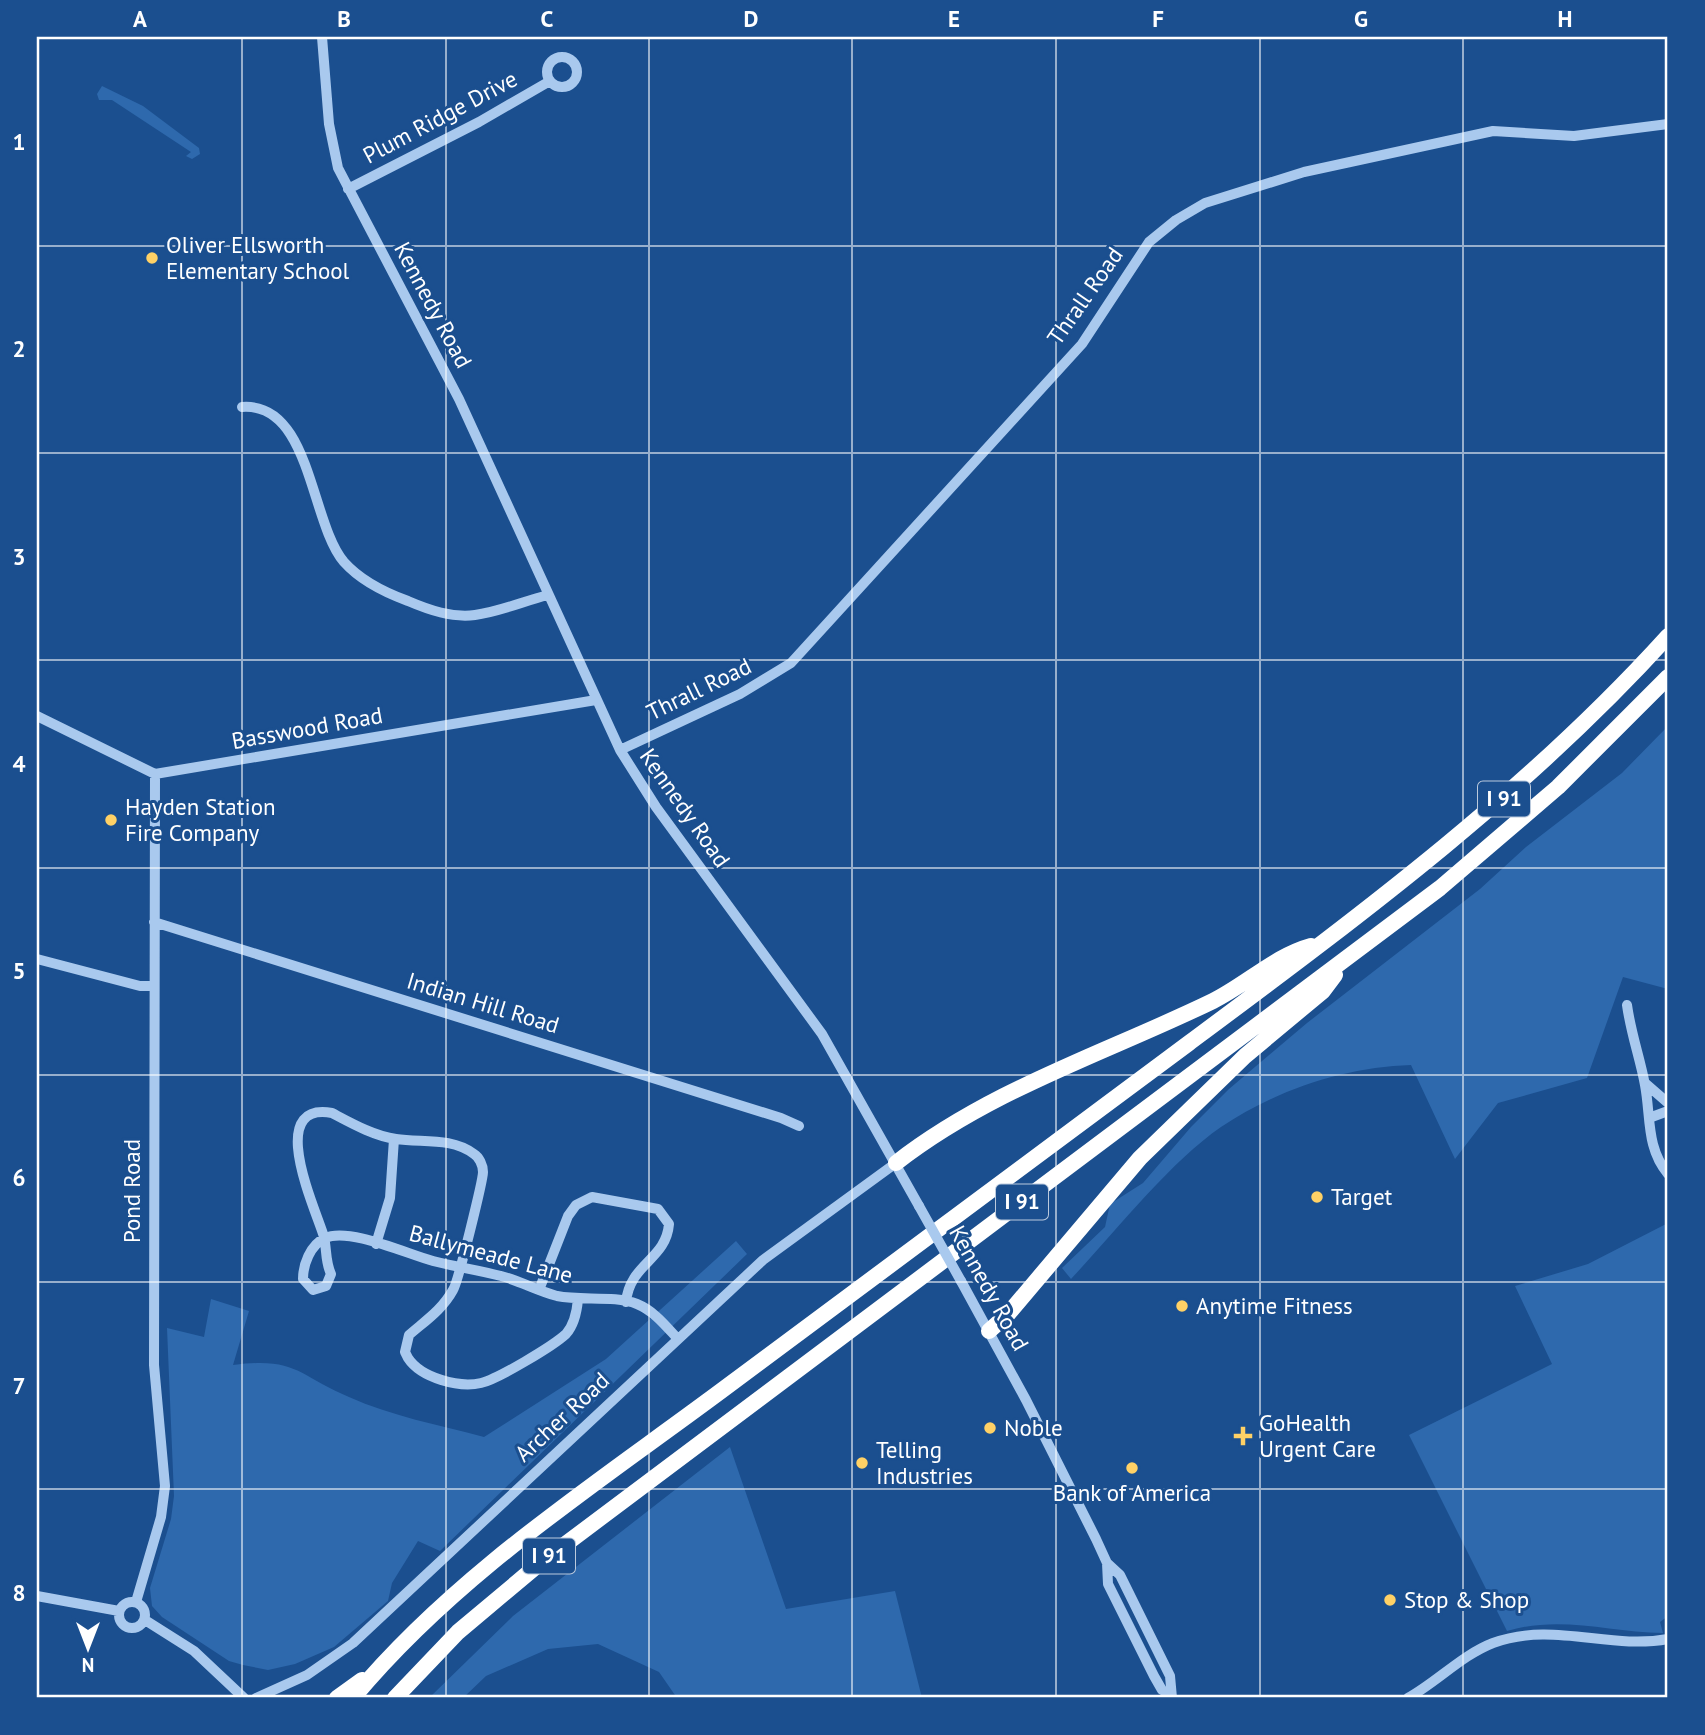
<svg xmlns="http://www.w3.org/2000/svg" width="1705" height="1735" font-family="'PT Sans',sans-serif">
  <rect width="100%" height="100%" fill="#1b4f8f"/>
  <path fill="#2e69ad" d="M 102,86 L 143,106 L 199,148 L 200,154 L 192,159 L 186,156 L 191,152 L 112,100 L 99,100 L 97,94 Z
    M 1668,726 L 1668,989 L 1623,977 L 1587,1078 L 1498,1103 L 1455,1159 L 1411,1065 C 1345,1067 1276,1090 1221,1127 C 1170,1162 1114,1233 1071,1279 L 1062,1268 L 1105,1227 L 1110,1204 L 1143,1183 L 1191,1127 L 1229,1089 L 1307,1023 L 1480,889 L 1526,847 L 1622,773 Z
    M 1668,1223 L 1668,1616 L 1660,1622 L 1663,1633 C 1609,1632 1560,1615 1507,1631 L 1409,1435 L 1552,1364 L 1515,1286 L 1588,1264 Z
    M 736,1241 L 747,1254 L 440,1551 L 418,1541 L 392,1583 L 388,1601 L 334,1647 L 295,1664 L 268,1670 L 243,1665 L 229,1661 L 162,1617 L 152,1606 L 150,1588 L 171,1519 L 174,1496 L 167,1328 L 204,1337 L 211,1299 L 249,1311 L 233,1365 C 297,1357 297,1375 349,1397 C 391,1416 439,1425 484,1437 L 606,1359 Z
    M 730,1447 L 786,1609 L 895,1591 L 922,1698 L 677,1698 L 659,1672 L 598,1644 L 548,1649 L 486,1676 L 463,1698 L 429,1698 L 513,1616 Z"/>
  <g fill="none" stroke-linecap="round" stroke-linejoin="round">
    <path stroke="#a9c9ee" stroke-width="10" d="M 322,37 L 329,124 L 338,168 L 459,399 L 620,750 L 656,807 L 822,1034 L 919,1206
      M547 72a15 15 0 1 1 30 0a15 15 0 1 1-30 0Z
      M 348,189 L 479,122 L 550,81
      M 242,407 C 311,402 310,522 344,562 C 360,580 386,593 408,601 C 429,610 452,618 475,615 C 499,612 524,601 548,595
      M 37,716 L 155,774 L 596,700
      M 620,750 L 740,694 L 791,663 L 1082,344 L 1149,242 L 1176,220 L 1205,203 L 1304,172 L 1493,131 L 1574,136 L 1668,124
      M 154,922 L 781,1118 L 799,1126
      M 37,959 L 140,986 L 153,986
      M 1627,1005 C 1631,1034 1640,1058 1645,1085 C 1651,1117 1646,1148 1668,1174
      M 1645,1083 L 1668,1103
      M 1649,1118 L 1668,1111
      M 376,1244 L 390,1198 L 394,1139
      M 961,1281 L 1026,1400 L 1096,1539 L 1107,1563 L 1108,1584 L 1154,1676 L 1162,1690 L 1171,1695
      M 539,1290 L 568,1216 L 576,1205 L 592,1197 L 658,1209 L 669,1224 C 666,1260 630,1263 626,1302
      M 578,1299 C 577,1311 574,1325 566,1334 C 553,1346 498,1379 481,1383 C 459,1388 421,1378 408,1358 L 405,1352 L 409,1335 C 425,1321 442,1310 453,1290 C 458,1283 483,1180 483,1172 C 483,1165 479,1157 474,1154 C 451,1137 422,1143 396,1139 C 374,1136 351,1123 332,1113 C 264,1101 317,1212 324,1237 C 327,1250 325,1261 331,1274 L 326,1286 L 313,1290 L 303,1279 C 303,1265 310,1245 325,1238 C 349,1227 407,1254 433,1261 C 456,1267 479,1270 501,1276 C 520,1281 538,1291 557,1296 C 582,1301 614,1295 637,1304 C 654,1311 665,1325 677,1338
      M 1107,1563 L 1120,1575 L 1170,1676 L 1172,1698
      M 37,1596 L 119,1611
      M119 1615a13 13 0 1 1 26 0a13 13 0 1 1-26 0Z
      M 136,1602 L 161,1517 L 165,1486 L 154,1365 L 155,774
      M 145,1620 L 194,1651 L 244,1698
      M 256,1698 L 307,1675 L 353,1643 L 763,1260 L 896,1163
      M 1408,1698 C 1437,1682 1462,1655 1493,1643 C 1554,1621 1608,1650 1668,1639"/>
    <path stroke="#fff" stroke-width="16" d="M 896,1163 C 991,1089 1106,1053 1213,1001 C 1247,984 1275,956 1311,946
      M 989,1331 L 1008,1314 L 1140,1158 L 1245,1056 L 1323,991 L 1335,975
      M 337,1698 L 362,1680
      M 353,1698 C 457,1573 595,1485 725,1388 C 879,1273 1034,1158 1189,1043 C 1358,917 1526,793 1668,636
      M 395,1698 L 458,1632 L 539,1564 L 1440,888 L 1558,787 L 1668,677"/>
    <path stroke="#a9c9ee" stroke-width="10" d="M 919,1206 L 961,1281"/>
  </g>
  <path fill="none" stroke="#fff" stroke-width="2" stroke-opacity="0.55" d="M 242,37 L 242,1698M 446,37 L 446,1698M 649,37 L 649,1698M 852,37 L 852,1698M 1056,37 L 1056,1698M 1260,37 L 1260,1698M 1463,37 L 1463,1698M 37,246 L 1668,246M 37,453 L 1668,453M 37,660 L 1668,660M 37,868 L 1668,868M 37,1075 L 1668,1075M 37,1282 L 1668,1282M 37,1489 L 1668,1489"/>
  <g fill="#ffd166" stroke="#1b4f8f" stroke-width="2.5">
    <circle cx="152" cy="258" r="7"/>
    <circle cx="111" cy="820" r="7"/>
    <circle cx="1317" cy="1197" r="7"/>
    <circle cx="1182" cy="1306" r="7"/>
    <circle cx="990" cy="1428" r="7"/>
    <path d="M1239.5 1425.5h7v7h7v7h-7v7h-7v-7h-7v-7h7z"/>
    <circle cx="862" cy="1463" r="7"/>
    <circle cx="1132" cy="1468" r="7"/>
    <circle cx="1390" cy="1600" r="7"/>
  </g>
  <g text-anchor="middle" stroke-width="6" stroke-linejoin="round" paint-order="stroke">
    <g fill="#1b4f8f" stroke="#bbcadd" stroke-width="2">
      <rect x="1478" y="781.5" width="52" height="35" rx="5"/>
      <rect x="996" y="1184.5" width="52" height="35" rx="5"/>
      <rect x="523" y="1538.5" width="52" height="35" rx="5"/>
    </g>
    <g font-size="21" font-weight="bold" fill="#fff">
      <text x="1504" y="806">I 91</text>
      <text x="1022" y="1209">I 91</text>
      <text x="549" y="1563">I 91</text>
    </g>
    <g font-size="23" fill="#fff" stroke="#1b4f8f">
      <text transform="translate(440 117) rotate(-28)" y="8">Plum Ridge Drive</text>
      <text transform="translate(1085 296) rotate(-55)" y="8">Thrall Road</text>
      <text transform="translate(433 305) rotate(62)" y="8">Kennedy Road</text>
      <text transform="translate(699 689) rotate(-26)" y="8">Thrall Road</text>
      <text transform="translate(307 728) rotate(-10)" y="8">Basswood Road</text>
      <text transform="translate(685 808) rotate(55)" y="8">Kennedy Road</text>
      <text transform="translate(483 1003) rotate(17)" y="8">Indian Hill Road</text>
      <text transform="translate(132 1191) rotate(-90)" y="8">Pond Road</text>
      <text transform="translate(491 1254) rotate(15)" y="8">Ballymeade Lane</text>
      <text transform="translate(989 1288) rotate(61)" y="8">Kennedy Road</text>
      <text transform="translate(562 1417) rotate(-43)" y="8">Archer Road</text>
    </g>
    <g font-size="23" fill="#fff" stroke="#1b4f8f" text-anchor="start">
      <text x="166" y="253">Oliver Ellsworth<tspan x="166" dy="26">Elementary School</tspan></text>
      <text x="125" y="815">Hayden Station<tspan x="125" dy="26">Fire Company</tspan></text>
      <text x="1331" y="1205">Target</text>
      <text x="1196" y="1314">Anytime Fitness</text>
      <text x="1259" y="1431">GoHealth<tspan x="1259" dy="26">Urgent Care</tspan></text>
      <text x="1004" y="1436">Noble</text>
      <text x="876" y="1458">Telling<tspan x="876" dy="26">Industries</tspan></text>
      <text x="1132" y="1501" text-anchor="middle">Bank of America</text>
      <text x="1404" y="1608">Stop &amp; Shop</text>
    </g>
  </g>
  <rect width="1705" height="1735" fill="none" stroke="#1b4f8f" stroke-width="77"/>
  <g transform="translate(88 1648) rotate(180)" stroke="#1b4f8f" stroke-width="5" paint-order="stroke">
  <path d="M0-5L12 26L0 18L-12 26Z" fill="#ffffff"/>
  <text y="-10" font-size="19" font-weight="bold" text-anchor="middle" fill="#ffffff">N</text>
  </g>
  <rect x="38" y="38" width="1628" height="1658" fill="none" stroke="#fff" stroke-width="2.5"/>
  <g font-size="23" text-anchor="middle" font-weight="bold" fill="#fff">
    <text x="140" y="27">A</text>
    <text x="344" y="27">B</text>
    <text x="547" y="27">C</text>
    <text x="751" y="27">D</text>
    <text x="954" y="27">E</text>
    <text x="1158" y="27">F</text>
    <text x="1361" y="27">G</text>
    <text x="1565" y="27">H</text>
    <text x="19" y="150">1</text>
    <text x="19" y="357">2</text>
    <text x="19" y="565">3</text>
    <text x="19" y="772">4</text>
    <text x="19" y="979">5</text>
    <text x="19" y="1186">6</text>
    <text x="19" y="1394">7</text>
    <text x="19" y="1601">8</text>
  </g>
</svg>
